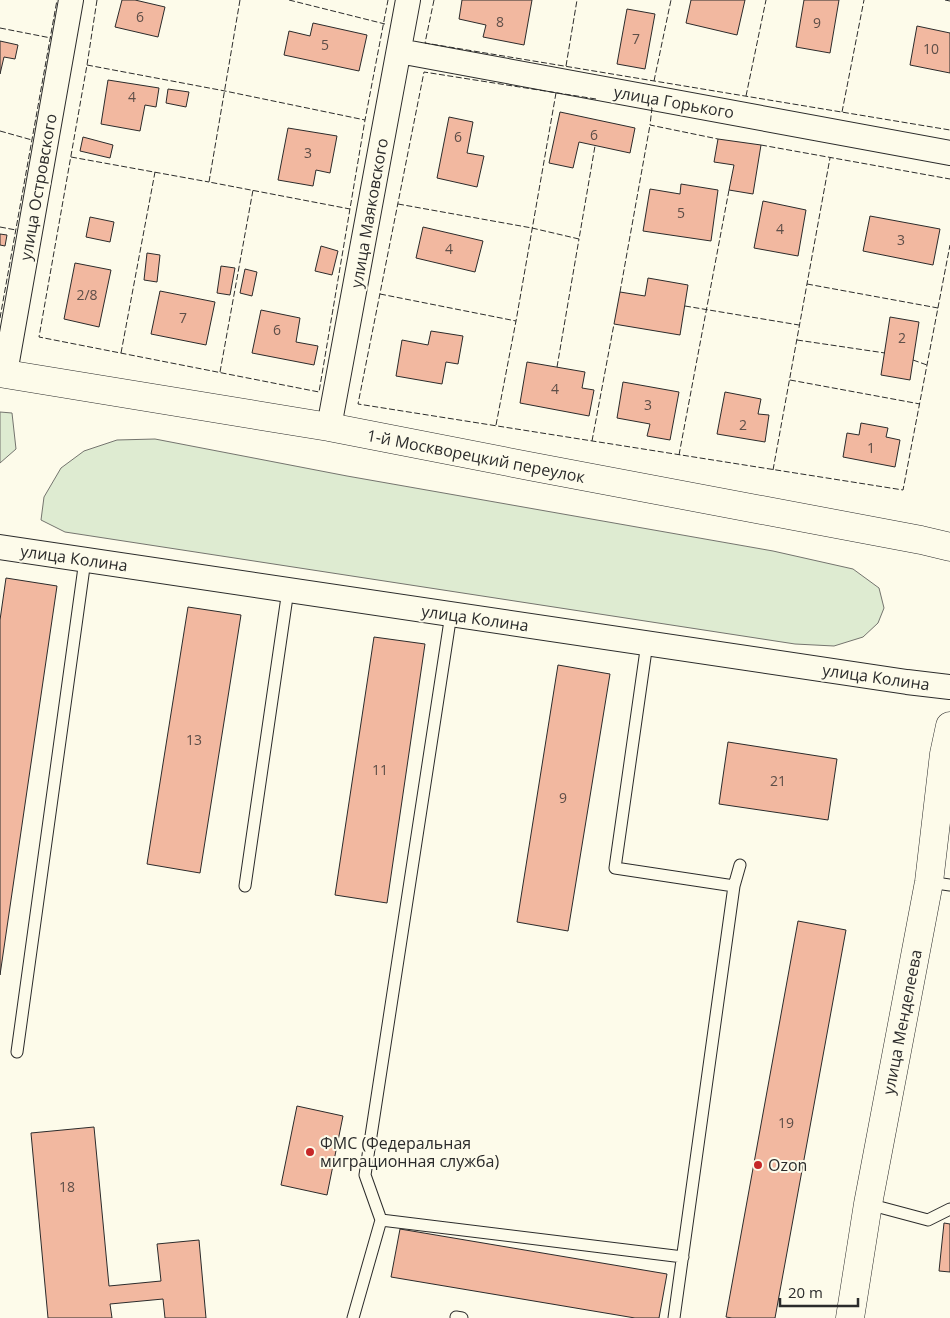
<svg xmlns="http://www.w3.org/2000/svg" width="950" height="1318" font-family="'Open Sans',sans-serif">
  <rect width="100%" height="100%" fill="#fdfbea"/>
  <path fill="#deebd1" stroke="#74746e" d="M 0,412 L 12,413 L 16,449 L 0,463 Z
    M 155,439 L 347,476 L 773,551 L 853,569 L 879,588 L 884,608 L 878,623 L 863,637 L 834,646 L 795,644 L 65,532 L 41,520 L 44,497 L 61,468 L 84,451 L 117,440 Z"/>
  <path fill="#f2b8a0" stroke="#2b2b2b" d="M 122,0 L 135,0 L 165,7 L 158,37 L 115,27 Z
    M 462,0 L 532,0 L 524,45 L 483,37 L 486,25 L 459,19 Z
    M 691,0 L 745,0 L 737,35 L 686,23 Z
    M 804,0 L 839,0 L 830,53 L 796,47 Z
    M 627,9 L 655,14 L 645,69 L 617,64 Z
    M 313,23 L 367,35 L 359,71 L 284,55 L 289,31 L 310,36 Z
    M 917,26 L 950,33 L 950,73 L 910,65 Z
    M 0,41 L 18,45 L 15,59 L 4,57 L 0,74 Z
    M 108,80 L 159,88 L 156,107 L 145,105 L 140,131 L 101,124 Z
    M 168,89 L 189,92 L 186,107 L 166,103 Z
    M 560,112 L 635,128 L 630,153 L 579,142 L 573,168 L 549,163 Z
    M 449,117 L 473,122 L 467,153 L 484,156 L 477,187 L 437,178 Z
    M 288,128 L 337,136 L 330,173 L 316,170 L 313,186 L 278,180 Z
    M 83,137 L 113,145 L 110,158 L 80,151 Z
    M 718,139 L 761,145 L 753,194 L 729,190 L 734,165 L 714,162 Z
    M 681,184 L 718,190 L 711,241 L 643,231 L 650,189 L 680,194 Z
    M 763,201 L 806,210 L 798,256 L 754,248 Z
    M 870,216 L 940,229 L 933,265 L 863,251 Z
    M 90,217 L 114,222 L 110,242 L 86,237 Z
    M 423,227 L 483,241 L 475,272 L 416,258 Z
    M 0,234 L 7,235 L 5,246 L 0,245 Z
    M 321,246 L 338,251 L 332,275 L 315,271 Z
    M 147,253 L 160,255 L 157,282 L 144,280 Z
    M 75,263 L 111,270 L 99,327 L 64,319 Z
    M 221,266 L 235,268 L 230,295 L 217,293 Z
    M 245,269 L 257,272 L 252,296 L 240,293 Z
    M 648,278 L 688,285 L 680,335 L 614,324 L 620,292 L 645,296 Z
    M 160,291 L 215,302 L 206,345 L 151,334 Z
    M 261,310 L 300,318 L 296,342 L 318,346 L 314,365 L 252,353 Z
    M 890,317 L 919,322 L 910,380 L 881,375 Z
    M 431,331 L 463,336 L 458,364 L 446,362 L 442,384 L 396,376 L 402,340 L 428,345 Z
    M 527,362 L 585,372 L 582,388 L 594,390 L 589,416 L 520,403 Z
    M 623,382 L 679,392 L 670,440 L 647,436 L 650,424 L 617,418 Z
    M 725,392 L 761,399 L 758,414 L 769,415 L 765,442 L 717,434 Z
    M 861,423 L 888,428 L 886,437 L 900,440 L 895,467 L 843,457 L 847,433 L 859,435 Z
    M 6,578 L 57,586 L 0,975 L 0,620 Z
    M 188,607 L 241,615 L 200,873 L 147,864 Z
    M 374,637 L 425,644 L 387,903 L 335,895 Z
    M 558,665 L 610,674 L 568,931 L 517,922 Z
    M 728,742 L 837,759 L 828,820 L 719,804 Z
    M 798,921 L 846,930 L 775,1318 L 732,1318 L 726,1317 Z
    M 297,1106 L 343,1116 L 327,1195 L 281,1185 Z
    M 94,1127 L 109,1286 L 161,1281 L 157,1244 L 199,1240 L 206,1318 L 165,1318 L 163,1299 L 110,1304 L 112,1318 L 48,1318 L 31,1133 Z
    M 944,1223 L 950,1224 L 950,1272 L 939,1271 Z
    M 400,1229 L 667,1274 L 659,1318 L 635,1318 L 391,1277 Z"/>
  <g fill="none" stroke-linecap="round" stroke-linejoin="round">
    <defs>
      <path id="service" d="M 647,643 L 615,868 L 734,886 L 740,865
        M 929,882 L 950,885
        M 245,886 L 288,590
        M 17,1052 L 85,560
        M 868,1204 L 928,1220 L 950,1209
        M 381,1220 L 683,1257
        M 456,1317 L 462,1318
        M 353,1318 L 381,1220 L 365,1175 L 451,614
        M 674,1318 L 734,886"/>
      <path id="minor" d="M 399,51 L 950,153
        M 5,373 L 71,0
        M 329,427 L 408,0
        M 0,547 L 907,682 L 950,687"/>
      <path id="tertiary" d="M 0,373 L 329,427 L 534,467 L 921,540 L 950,547"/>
      <path id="secondary" d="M 850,1318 L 868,1204 L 929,882 L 944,754 L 950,726"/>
    </defs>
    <use href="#service" stroke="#2b2b2b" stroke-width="13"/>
    <use href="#minor" stroke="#2b2b2b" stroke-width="26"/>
    <use href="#tertiary" stroke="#2b2b2b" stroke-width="29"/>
    <use href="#secondary" stroke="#2b2b2b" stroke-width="29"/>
    <use href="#service" stroke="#fdfbea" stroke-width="11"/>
    <use href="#minor" stroke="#fdfbea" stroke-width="24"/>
    <use href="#tertiary" stroke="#fdfbea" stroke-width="28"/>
    <use href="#secondary" stroke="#fdfbea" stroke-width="28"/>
    <path stroke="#2b2b2b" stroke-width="1" stroke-dasharray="6 2.5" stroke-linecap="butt" d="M 97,0 L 87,65 L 39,337 L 319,392 L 365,120 L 388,0
      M 240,0 L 209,182 L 350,209
      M 289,0 L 385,24
      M 434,0 L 425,43 L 950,130
      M 945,0 L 950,1
      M 0,28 L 51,38
      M 87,65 L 225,91 L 365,120
      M 566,66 L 577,0
      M 654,81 L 671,0
      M 746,96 L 766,0
      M 596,99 L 424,72 L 358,404 L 903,490 L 950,245
      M 651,108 L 652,108 L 650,125 L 718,139
      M 842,112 L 864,0
      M 0,131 L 32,140
      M 761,145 L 950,179
      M 71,157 L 209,182
      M 398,204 L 532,228 L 579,239 L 595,146
      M 0,227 L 16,230
      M 807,284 L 938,308
      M 620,292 L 650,125
      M 380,294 L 516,321
      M 685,306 L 799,325
      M 0,318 L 57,0
      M 797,340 L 885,353
      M 121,353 L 155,172
      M 913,360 L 927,365
      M 557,367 L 579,239
      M 220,372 L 253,190
      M 790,380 L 920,404
      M 496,425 L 516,321 L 556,93
      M 592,441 L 614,324
      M 679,455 L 729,190
      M 773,470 L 830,158"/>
  </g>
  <g fill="#c62828" stroke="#fdfbea" stroke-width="2">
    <circle cx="310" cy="1152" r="5"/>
    <circle cx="758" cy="1165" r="5"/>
  </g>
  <g text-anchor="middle" stroke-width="4" stroke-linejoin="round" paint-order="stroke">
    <g font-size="14" fill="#5d4e48">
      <text x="140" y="22">6</text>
      <text x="500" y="27">8</text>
      <text x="817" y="28">9</text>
      <text x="636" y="44">7</text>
      <text x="325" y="50">5</text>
      <text x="931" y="54">10</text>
      <text x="132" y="102">4</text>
      <text x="594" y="140">6</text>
      <text x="458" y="142">6</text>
      <text x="308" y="158">3</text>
      <text x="681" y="218">5</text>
      <text x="780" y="234">4</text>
      <text x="901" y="245">3</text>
      <text x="449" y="254">4</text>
      <text x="87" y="300">2/8</text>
      <text x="183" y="323">7</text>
      <text x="277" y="335">6</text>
      <text x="902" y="343">2</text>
      <text x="555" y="394">4</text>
      <text x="648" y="410">3</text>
      <text x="743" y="430">2</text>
      <text x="871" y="453">1</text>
      <text x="194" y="745">13</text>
      <text x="380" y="775">11</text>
      <text x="778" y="786">21</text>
      <text x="563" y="803">9</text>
      <text x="786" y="1128">19</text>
      <text x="67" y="1192">18</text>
    </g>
    <g font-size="16" fill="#2b2b2b" stroke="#fdfbea">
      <text transform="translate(674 102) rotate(10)" y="6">улица Горького</text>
      <text transform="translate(38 187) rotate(-80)" y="6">улица Островского</text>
      <text transform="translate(369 213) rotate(-80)" y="6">улица Маяковского</text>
      <text transform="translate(476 456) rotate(11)" y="6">1-й Москворецкий переулок</text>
      <text transform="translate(74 558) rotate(8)" y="6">улица Колина</text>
      <text transform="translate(475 618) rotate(8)" y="6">улица Колина</text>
      <text transform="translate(876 677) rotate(8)" y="6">улица Колина</text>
      <text transform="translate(902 1022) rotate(-79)" y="6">улица Менделеева</text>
    </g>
    <g font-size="16" fill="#2b2b2b" stroke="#fdfbea" text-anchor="start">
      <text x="320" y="1149">ФМС (Федеральная<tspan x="320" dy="18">миграционная служба)</tspan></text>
      <text x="768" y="1171">Ozon</text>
    </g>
  </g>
  <path d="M780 1298v8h78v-8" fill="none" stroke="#2b2b2b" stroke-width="2.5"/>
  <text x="788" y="1298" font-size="15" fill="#2b2b2b" stroke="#fdfbea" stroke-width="4" paint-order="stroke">20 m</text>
</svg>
